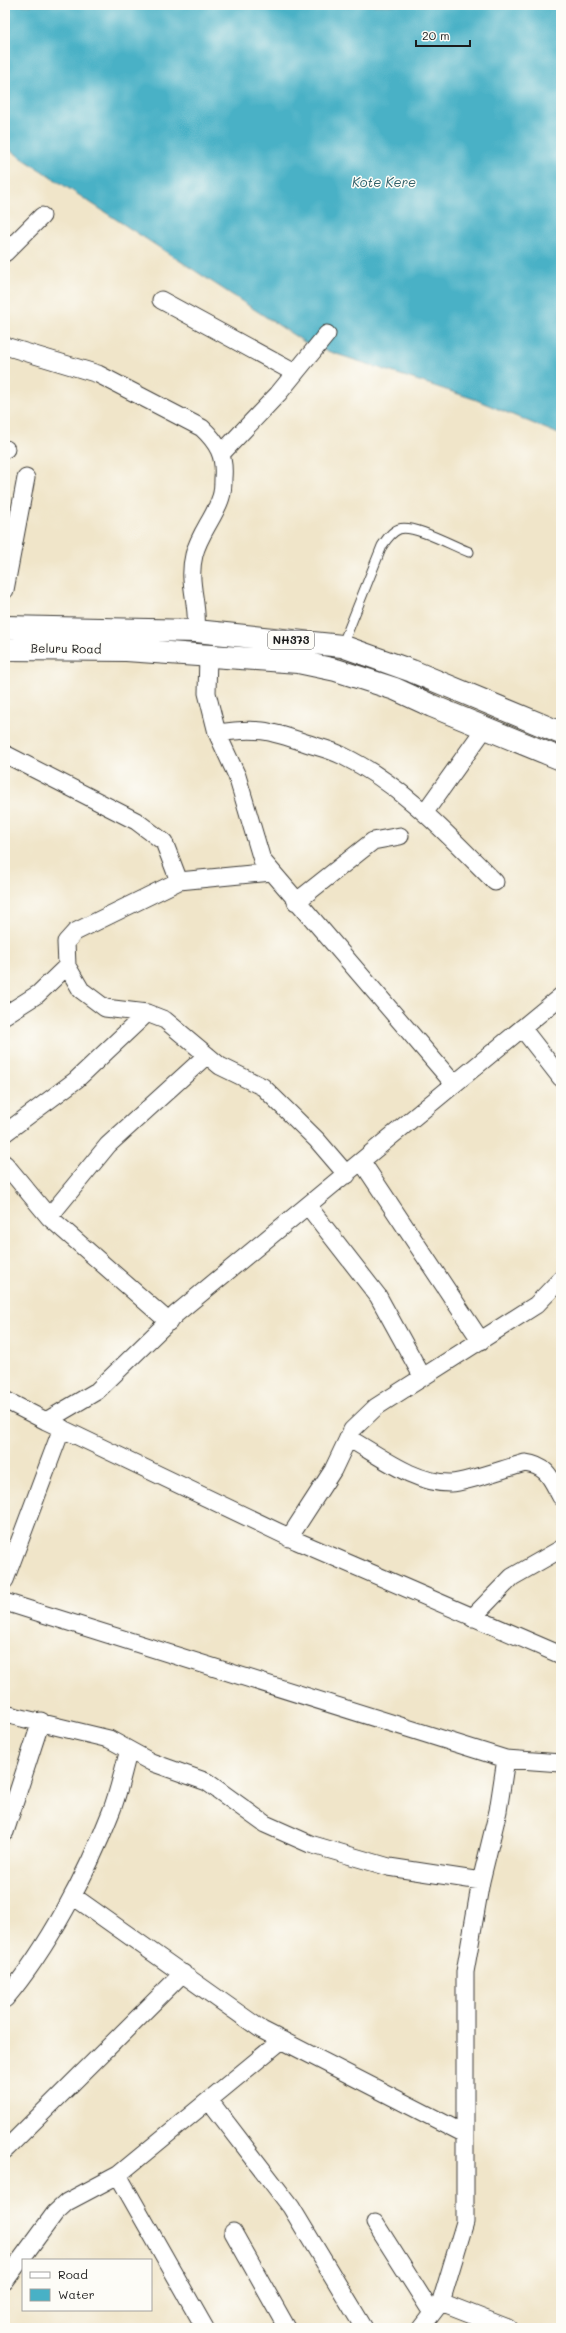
<svg xmlns="http://www.w3.org/2000/svg" width="566" height="2333" font-family="Mali,sans-serif">
  <rect width="100%" height="100%" fill="#fdfcf7"/>
  <filter id="ink" filterUnits="userSpaceOnUse"><feTurbulence type="fractalNoise" baseFrequency=".025" numOctaves="2"/><feDisplacementMap in="SourceGraphic" scale="8" xChannelSelector="R" yChannelSelector="G"/><feConvolveMatrix kernelMatrix="1 2 1 2 8 2 1 2 1" color-interpolation-filters="sRGB"/></filter>
  <filter id="wash" filterUnits="userSpaceOnUse"><feTurbulence type="fractalNoise" baseFrequency=".012" numOctaves="4" result="noise"/><feDisplacementMap in="SourceGraphic" scale="16" xChannelSelector="R" yChannelSelector="G"/><feGaussianBlur stdDeviation="0.9" result="paint"/><feColorMatrix in="noise" values="0 0 0 0 0 0 0 0 0 0 0 0 0 0 0 0 0 1.4 0 .05"/><feComposite in="paint" operator="in"/></filter>
  <g filter="url(#wash)">
    <rect width="100%" height="100%" fill="#f0e5c9"/>
    <path fill="#48b1c6" stroke="#326671" d="M 5,5 L 561,5 L 561,435 L 474,399 L 309,345 L 5,147 Z"/>
  </g>
  <g filter="url(#ink)">
    <g fill="none" stroke-linecap="round" stroke-linejoin="round">
      <defs>
        <path id="lane" d="M 342,646 L 382,546 C 386,540 391,532 399,529 C 414,524 453,546 469,552"/>
        <path id="street" d="M 5,253 L 42,216
          M 161,300 L 295,373
          M 5,346 L 98,374 L 202,428 C 218,443 225,456 223,478 C 223,484 223,491 221,497 C 215,517 199,534 194,555 C 187,583 199,603 196,631
          M 5,449 L 6,449
          M 222,453 L 278,394 L 327,334
          M 5,590 L 26,478
          M 208,656 L 207,693 L 217,733 L 237,776 L 262,860 L 454,1084
          M 217,733 C 257,727 268,730 306,743 C 318,747 332,750 343,756 C 403,785 449,836 495,882
          M 5,754 L 136,821 L 164,842 L 179,881
          M 425,812 L 485,728
          M 272,872 L 179,881 L 75,932 L 66,942 L 67,966 L 81,990 L 105,1008 L 147,1013 L 165,1020 L 220,1066 L 263,1087 L 317,1140 L 347,1175
          M 296,902 L 373,841 L 400,836
          M 5,1015 L 38,994 L 67,966
          M 522,1028 L 561,1078
          M 5,1133 L 76,1080 L 147,1013
          M 362,1162 L 481,1341
          M 5,1164 L 49,1217 L 169,1322
          M 308,1206 L 378,1296 L 422,1376
          M 49,1217 L 108,1145 L 207,1055
          M 5,1400 L 46,1421 L 97,1391 L 176,1314 L 561,996
          M 46,1421 L 297,1541 L 561,1655
          M 348,1438 C 379,1455 414,1484 451,1483 C 468,1482 506,1468 525,1463 C 548,1466 551,1479 561,1497
          M 289,1538 L 333,1470 L 352,1430 L 376,1407 L 536,1305 L 561,1279
          M 5,1580 L 62,1428
          M 5,1602 L 506,1759 L 561,1763
          M 472,1618 L 512,1577 L 561,1549
          M 5,1714 L 109,1739 L 151,1762 L 207,1782 L 265,1824 L 310,1844 L 389,1867 L 481,1881
          M 5,1832 L 41,1721
          M 73,1896 L 262,2030 L 465,2134
          M 5,1999 C 48,1948 87,1874 111,1812 C 119,1792 123,1770 129,1750
          M 209,2100 L 291,2207 L 364,2328
          M 5,2150 L 183,1973
          M 118,2175 L 205,2328
          M 375,2223 L 432,2313
          M 233,2232 L 287,2328
          M 5,2281 L 55,2213 L 67,2202 L 118,2175 L 282,2040
          M 441,2302 L 508,2328
          M 421,2328 L 441,2302 L 465,2222 L 465,1972 L 481,1881 L 498,1811 L 506,1759"/>
        <path id="highway" d="M 5,627 L 196,631 L 342,646 L 412,671 L 561,733
          M 5,649 L 126,650 L 298,662 L 336,670 L 395,689 L 432,706 L 561,759"/>
      </defs>
      <use href="#lane" stroke="#3c3a36" stroke-width="11"/>
      <use href="#street" stroke="#3c3a36" stroke-width="19"/>
      <use href="#highway" stroke="#3c3a36" stroke-width="24"/>
      <use href="#lane" stroke="#fff" stroke-width="9"/>
      <use href="#street" stroke="#fff" stroke-width="17"/>
      <use href="#highway" stroke="#fff" stroke-width="22"/>
    </g>
  </g>
  <g text-anchor="middle" stroke-width="3" stroke-linejoin="round" paint-order="stroke">
    <rect fill="#fdfcf7" stroke="#605f5e" stroke-width="1" x="268" y="631" width="46" height="18" rx="3"/>
    <g font-size="11" font-weight="bold" fill="#1c1c1c">
      <text x="291" y="644">NH373</text>
    </g>
    <g font-size="12" fill="#1c1c1c" stroke="#fdfcf7">
      <text transform="translate(66 649) rotate(1)" y="4">Beluru Road</text>
    </g>
    <g font-size="13" font-style="italic" fill="#305f68" stroke="#fdfcf7">
      <text x="384" y="187">Kote Kere</text>
    </g>
  </g>
  <rect width="566" height="2333" fill="none" stroke="#fdfcf7" stroke-width="20"/>
  <rect x="22" y="2259" width="130" height="52" fill="#fdfcf7" stroke="#a3a29f"/>
  <rect x="30" y="2272" width="20" height="6" fill="#ffffff" stroke="#a3a29f"/>
  <text x="58" y="2279" font-size="12" fill="#1c1c1c">Road</text>
  <rect x="30" y="2289" width="20" height="12" fill="#48b1c6" stroke="#a3a29f"/>
  <text x="58" y="2299" font-size="12" fill="#1c1c1c">Water</text>
  <path d="M416 40v6h54v-6" fill="none" stroke="#1c1c1c" stroke-width="2"/>
  <text x="422" y="40" font-size="12" fill="#1c1c1c" stroke="#fdfcf7" stroke-width="3" paint-order="stroke">20 m</text>
</svg>
